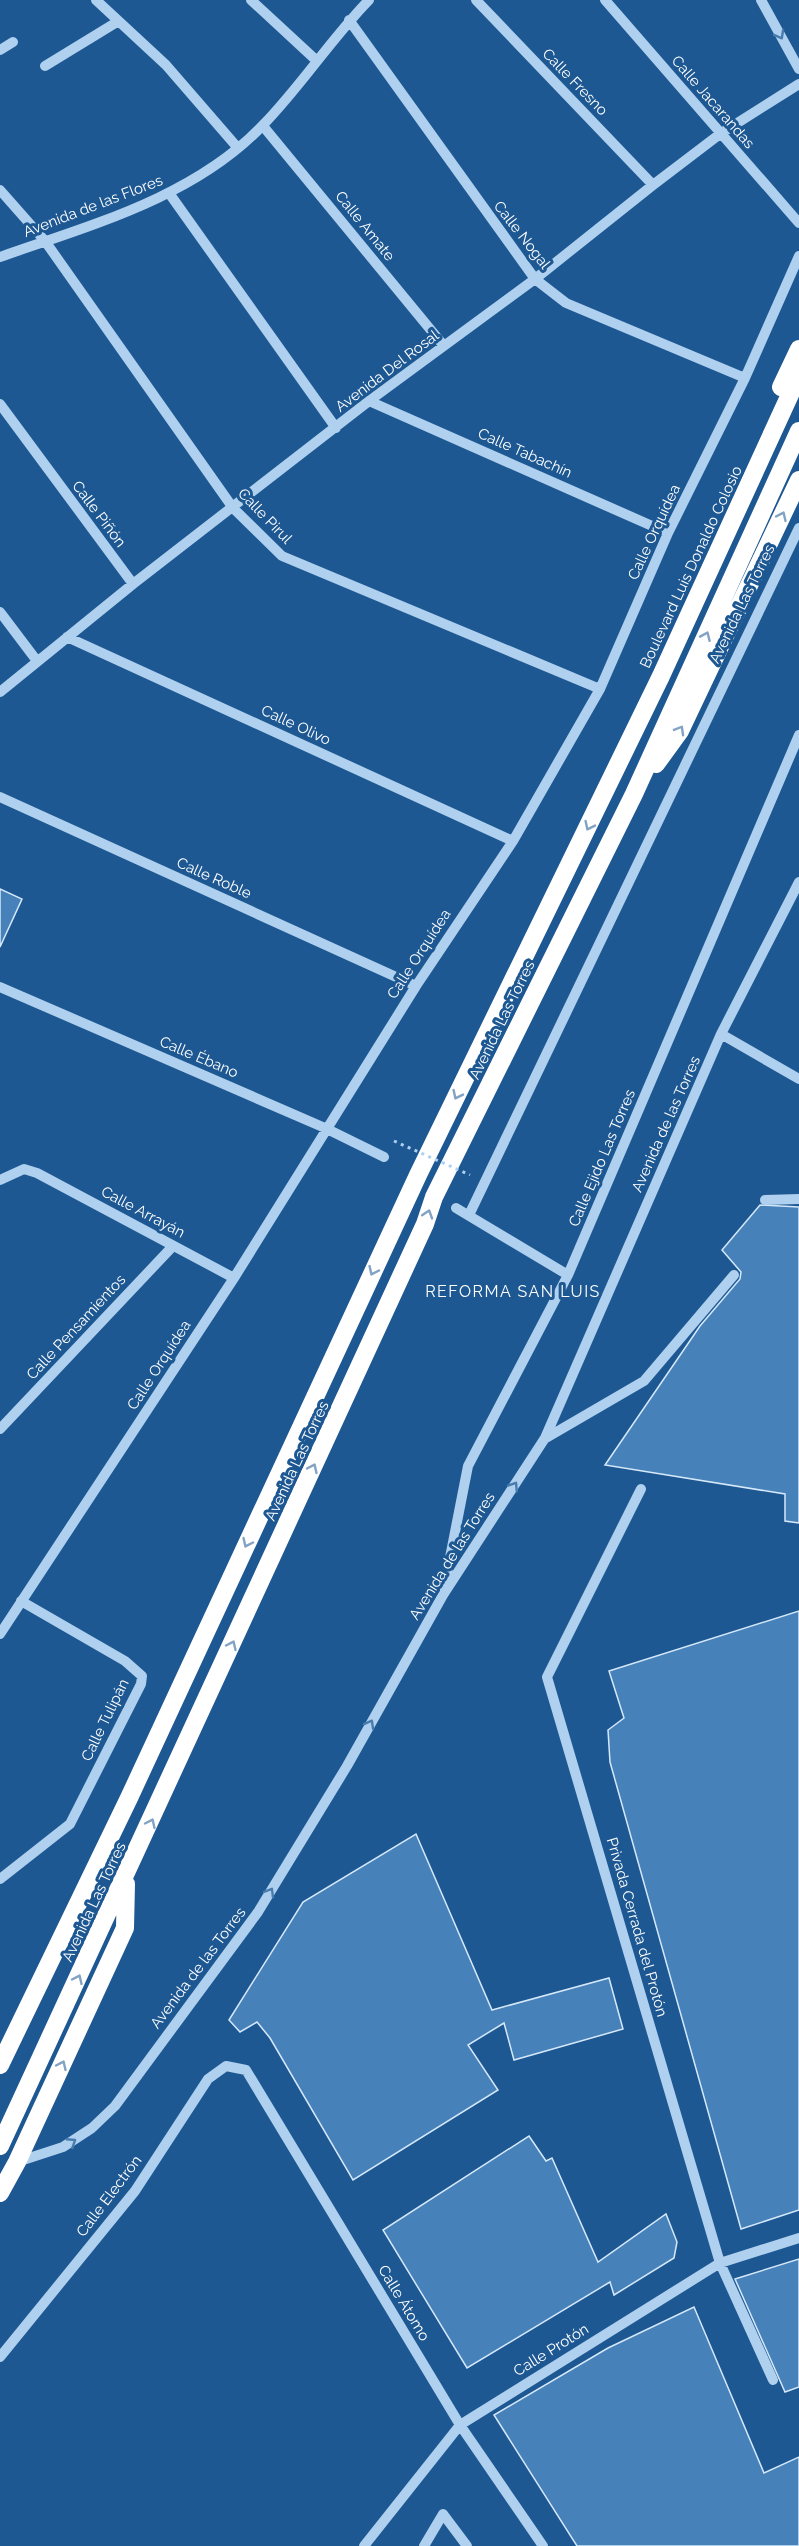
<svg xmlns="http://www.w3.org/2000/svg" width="799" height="2546" font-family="Raleway,sans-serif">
  <rect width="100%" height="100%" fill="#1d5893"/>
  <path fill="#4681b9" stroke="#d5e8fa" stroke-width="1.5" d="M 0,889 L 22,899 L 0,947 Z
    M 760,1205 L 799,1207 L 799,1523 L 785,1521 L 785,1494 L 605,1465 L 700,1326 L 740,1279 L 741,1272 L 722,1250 Z
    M 799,1611 L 799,2210 L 741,2229 L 610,1762 L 608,1730 L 624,1718 L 609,1671 Z
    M 416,1834 L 492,2010 L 609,1978 L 623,2029 L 514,2060 L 504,2023 L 468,2045 L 498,2090 L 353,2180 L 270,2038 L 257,2022 L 240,2032 L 229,2020 L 303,1902 Z
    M 529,2136 L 546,2161 L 552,2158 L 598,2262 L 666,2214 L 677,2242 L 674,2258 L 614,2295 L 610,2282 L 467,2368 L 383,2230 Z
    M 799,2259 L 799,2387 L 785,2392 L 735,2279 Z
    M 694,2307 L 764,2473 L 799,2457 L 799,2546 L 577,2546 L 494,2415 L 608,2348 Z"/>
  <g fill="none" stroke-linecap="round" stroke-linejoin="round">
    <path stroke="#afd0ee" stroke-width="10" d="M 96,0 L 166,65 L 237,147
      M 251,0 L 317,61
      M 476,0 L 653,185
      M 605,0 L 799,223
      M 761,0 L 799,69
      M 349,20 L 535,279 L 566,303 L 745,378
      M 0,50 L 13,42
      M 45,66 L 117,22
      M 263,126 L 444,346
      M 0,190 L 45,241 L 233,508 L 282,556 L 600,689
      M 169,193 L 336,428
      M 0,257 C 91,225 195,197 263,125 C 301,86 331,39 369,0
      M 369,401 L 668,533
      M 0,404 L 133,584
      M 0,612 L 37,661
      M 67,637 L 513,841
      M 0,692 L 133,584 L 369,401 L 535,279 L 653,185 L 720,134 L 799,84
      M 0,797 L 416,986
      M 0,987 L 325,1128 L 384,1157
      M 721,1034 L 799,1079
      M 0,1180 L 24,1169 L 37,1173 L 234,1278
      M 765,1200 L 799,1199
      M 456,1208 L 568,1275
      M 469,1215 L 799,528
      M 0,1429 L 173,1246
      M 546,1438 L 644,1381 L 734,1275
      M 641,1489 L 547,1677 L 720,2263 L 773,2380
      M 444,1588 L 468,1466 L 568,1275 L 799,735
      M 0,1634 L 234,1278 L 416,986 L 513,841 L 600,689 L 668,533 L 745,378 L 799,256
      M 0,1879 L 70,1824 L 141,1684 L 142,1676 L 125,1661 L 21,1601
      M 17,2162 L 63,2147 L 92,2128 L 115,2106 L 258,1912 L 347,1766 L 443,1595 L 545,1438 L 721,1034 L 799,882
      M 0,2357 L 135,2191 L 208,2079 L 226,2066 L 246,2070 L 460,2425 L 543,2546
      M 364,2546 L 460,2425 L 720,2263 L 799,2238
      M 424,2546 L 443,2514 L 467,2546"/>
    <path stroke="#fff" stroke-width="18" d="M 781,387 L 799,349
      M 656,764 L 680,731 L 799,480
      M 0,2065 L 129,1798 L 418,1175 L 661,676 L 799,375
      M 0,2146 L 425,1224 L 434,1197 L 634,794 L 799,431
      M 0,2193 L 17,2162 L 125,1928 L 126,1884"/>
    <path stroke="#afd0ee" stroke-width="3" stroke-dasharray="3 4.5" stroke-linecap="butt" d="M 394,1141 L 470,1175"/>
  </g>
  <defs><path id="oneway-chevron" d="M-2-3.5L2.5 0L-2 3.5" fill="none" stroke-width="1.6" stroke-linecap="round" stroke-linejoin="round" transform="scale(1.5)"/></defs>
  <g stroke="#497cae">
    <use href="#oneway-chevron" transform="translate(780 35) rotate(61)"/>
    <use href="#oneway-chevron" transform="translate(514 1486) rotate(-57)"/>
    <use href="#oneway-chevron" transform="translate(370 1724) rotate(-61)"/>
    <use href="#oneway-chevron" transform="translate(270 1892) rotate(-59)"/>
    <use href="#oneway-chevron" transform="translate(72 2142) rotate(-33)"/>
  </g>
  <g stroke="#83a3c4">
    <use href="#oneway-chevron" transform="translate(782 516) rotate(-65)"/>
    <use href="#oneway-chevron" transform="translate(706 636) rotate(-66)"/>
    <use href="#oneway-chevron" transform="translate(680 730) rotate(-60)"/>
    <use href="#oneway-chevron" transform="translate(589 826) rotate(116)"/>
    <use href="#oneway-chevron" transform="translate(457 1095) rotate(116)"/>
    <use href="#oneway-chevron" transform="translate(428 1214) rotate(-72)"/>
    <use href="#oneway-chevron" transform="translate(373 1271) rotate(115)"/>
    <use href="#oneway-chevron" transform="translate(313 1468) rotate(-65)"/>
    <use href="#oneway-chevron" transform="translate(247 1543) rotate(115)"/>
    <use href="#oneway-chevron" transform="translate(232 1645) rotate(-65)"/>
    <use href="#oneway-chevron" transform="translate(151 1823) rotate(-65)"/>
    <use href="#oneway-chevron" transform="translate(78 1979) rotate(-65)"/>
    <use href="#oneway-chevron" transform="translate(62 2065) rotate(-65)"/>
  </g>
  <g text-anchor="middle" stroke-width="6" stroke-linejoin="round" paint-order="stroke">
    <g font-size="15" fill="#fff" stroke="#1d5893">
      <text transform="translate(575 82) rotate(46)" y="5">Calle Fresno</text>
      <text transform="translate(713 102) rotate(49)" y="5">Calle Jacarandas</text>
      <text transform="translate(93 206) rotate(-21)" y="5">Avenida de las Flores</text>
      <text transform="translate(365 226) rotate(51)" y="5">Calle Amate</text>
      <text transform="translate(522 235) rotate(52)" y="5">Calle Nogal</text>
      <text transform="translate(387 371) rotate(-37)" y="5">Avenida Del Rosal</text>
      <text transform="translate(525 453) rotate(24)" y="5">Calle Tabachín</text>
      <text transform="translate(99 514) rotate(53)" y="5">Calle Piñón</text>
      <text transform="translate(265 516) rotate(46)" y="5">Calle Pirul</text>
      <text transform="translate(654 532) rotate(-65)" y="5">Calle Orquídea</text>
      <text transform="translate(691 567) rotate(-65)" y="5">Boulevard Luis Donaldo Colosio</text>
      <text transform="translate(742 604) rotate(-64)" y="5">Avenida Las Torres</text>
      <text transform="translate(296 725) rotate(25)" y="5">Calle Olivo</text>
      <text transform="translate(214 878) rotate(24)" y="5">Calle Roble</text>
      <text transform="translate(419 954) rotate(-57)" y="5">Calle Orquídea</text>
      <text transform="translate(502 1020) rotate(-64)" y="5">Avenida Las Torres</text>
      <text transform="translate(199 1057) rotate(23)" y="5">Calle Ébano</text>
      <text transform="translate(666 1124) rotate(-66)" y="5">Avenida de las Torres</text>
      <text transform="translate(602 1158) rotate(-67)" y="5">Calle Ejido Las Torres</text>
      <text transform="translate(143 1212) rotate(28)" y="5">Calle Arrayán</text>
      <text transform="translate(76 1327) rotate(-47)" y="5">Calle Pensamientos</text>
      <text transform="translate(159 1365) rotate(-57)" y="5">Calle Orquídea</text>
      <text transform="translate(297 1461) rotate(-65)" y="5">Avenida Las Torres</text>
      <text transform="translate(452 1556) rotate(-58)" y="5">Avenida de las Torres</text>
      <text transform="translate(105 1720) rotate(-64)" y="5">Calle Tulipán</text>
      <text transform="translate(94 1902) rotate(-65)" y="5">Avenida Las Torres</text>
      <text transform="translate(637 1927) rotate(74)" y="5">Privada Cerrada del Protón</text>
      <text transform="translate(198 1968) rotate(-53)" y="5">Avenida de las Torres</text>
      <text transform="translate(109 2196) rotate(-53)" y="5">Calle Electrón</text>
      <text transform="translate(404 2303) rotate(59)" y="5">Calle Átomo</text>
      <text transform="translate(551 2350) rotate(-32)" y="5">Calle Protón</text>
    </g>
    <g font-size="16" letter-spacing="1.5" fill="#fff" stroke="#1d5893">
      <text x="513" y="1297">REFORMA SAN LUIS</text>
    </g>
  </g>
</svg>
